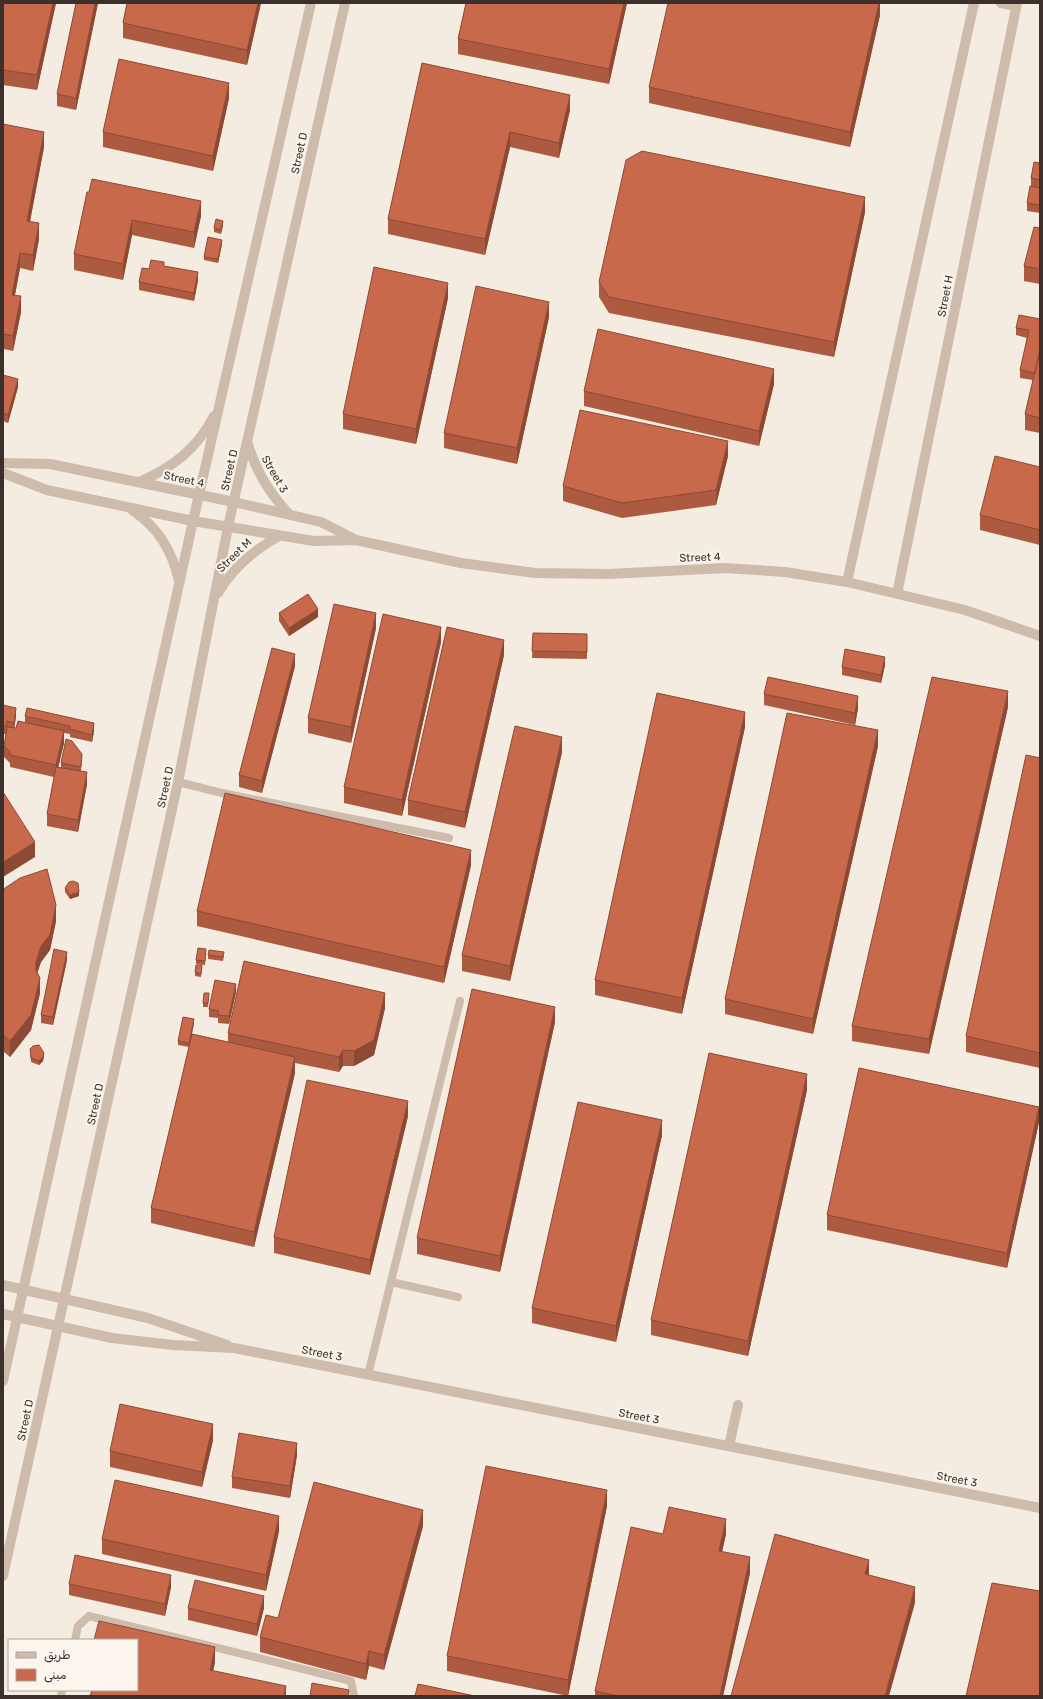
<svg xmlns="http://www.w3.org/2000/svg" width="1043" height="1699" font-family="Rubik,Cairo,sans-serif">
  <rect width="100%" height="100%" fill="#f4ebe1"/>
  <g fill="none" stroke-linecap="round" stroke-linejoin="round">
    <path stroke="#cdbbac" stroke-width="8" d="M 178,782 L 222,793 L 449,838
      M 391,1282 L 458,1297
      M 368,1375 L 460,1001
      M 75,1640 L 78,1626 L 89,1616 L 351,1681 L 354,1696
      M 61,1696 L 62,1690"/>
    <path stroke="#cdbbac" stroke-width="10" d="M 1001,3 L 1016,6
      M 248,444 C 256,472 269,493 289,514
      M 3,463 L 50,464 L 234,502 L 321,522 L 354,539
      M 3,473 L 47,490 L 193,521 L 314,541 L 356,540 L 461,563 L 535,573 L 609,574 L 725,568 L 785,572 L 847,582 L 965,610 L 1040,636
      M 139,482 C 172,468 197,449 214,416
      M 132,510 C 158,527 172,550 179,581
      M 847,582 L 974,3
      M 218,593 C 233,567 254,550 279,536
      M 897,594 L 1017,3
      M 3,1285 L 148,1318 L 227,1345
      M 3,1314 L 112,1338 L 173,1345 L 234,1348 L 1040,1508
      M 3,1381 L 193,521 L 311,3
      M 729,1446 L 738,1405
      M 3,1576 L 178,782 L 228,527 L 345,3"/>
  </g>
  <path fill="#ac5a40" d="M 3,3 L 56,3 L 37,90 L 3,85 Z
    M 76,3 L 98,3 L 76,110 L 57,106 L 57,94 Z
    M 127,3 L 261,3 L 247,65 L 123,38 L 123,23 Z
    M 466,3 L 627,3 L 609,84 L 458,54 L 458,39 Z
    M 880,3 L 880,15 L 850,147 L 649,103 L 649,87 Z
    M 422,63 L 570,110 L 559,158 L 510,147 L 485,255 L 388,234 L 388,219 Z
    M 229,98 L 213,171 L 103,147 L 103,132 Z
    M 3,124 L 44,147 L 30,222 L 39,239 L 33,271 L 20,268 L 15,295 L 21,312 L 13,351 L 4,349 Z
    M 1040,163 L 1040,213 L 1027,211 L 1027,203 L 1031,186 L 1031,178 Z
    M 87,192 L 201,216 L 194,248 L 132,235 L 123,280 L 74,270 L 74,254 Z
    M 865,212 L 834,357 L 609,313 L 599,297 L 599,282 Z
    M 223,225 L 221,234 L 214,232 L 214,228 Z
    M 1040,228 L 1040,284 L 1024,281 L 1024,266 Z
    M 222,244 L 218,263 L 204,260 L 204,257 Z
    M 149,269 L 198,280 L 194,301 L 139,290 L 139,282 Z
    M 448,298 L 416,444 L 343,429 L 343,414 Z
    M 549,317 L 517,464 L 444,448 L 444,433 Z
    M 1040,319 L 1040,433 L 1025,430 L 1025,414 L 1033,380 L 1020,378 L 1020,370 L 1027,338 L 1016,335 L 1016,328 Z
    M 3,375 L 18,387 L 8,423 L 3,421 Z
    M 774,384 L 759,446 L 584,406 L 584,391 Z
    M 728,456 L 716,505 L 622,518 L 563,501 L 563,486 Z
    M 1040,467 L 1040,545 L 980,530 L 980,515 Z
    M 279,613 L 318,617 L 289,636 L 279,621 Z
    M 376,628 L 351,743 L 308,733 L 308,718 Z
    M 533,633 L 587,634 L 587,659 L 532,658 Z
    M 441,642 L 402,816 L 344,803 L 344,787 Z
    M 504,655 L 465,828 L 408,815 L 408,800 Z
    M 885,665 L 881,683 L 842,675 L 842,667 Z
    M 295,666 L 262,793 L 239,787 L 239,775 Z
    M 764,694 L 858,708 L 855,725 L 764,705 Z
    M 3,705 L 16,716 L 14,728 L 16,728 L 25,722 L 25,716 L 94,731 L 92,742 L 70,737 L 70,734 L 64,733 L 64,743 L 58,767 L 61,768 L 61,763 L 82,754 L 81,771 L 87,784 L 78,832 L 47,826 L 47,814 L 54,777 L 10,767 L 10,763 L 4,757 L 4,746 L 6,734 L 3,734 Z
    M 1008,707 L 929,1054 L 852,1041 L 852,1026 Z
    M 745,727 L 682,1014 L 595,995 L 595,980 Z
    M 878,746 L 813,1034 L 725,1014 L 725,999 Z
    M 562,752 L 510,981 L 462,971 L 462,955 Z
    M 1040,758 L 1040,1068 L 966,1052 L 966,1036 Z
    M 471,865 L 444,983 L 197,926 L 197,911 Z
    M 65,888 L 79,896 L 70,899 L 65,892 Z
    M 3,891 L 56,921 L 50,950 L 41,962 L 37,972 L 40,993 L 31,1030 L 10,1057 L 3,1051 Z
    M 206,953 L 205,965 L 196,964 L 196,960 Z
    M 208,955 L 224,956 L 223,961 L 208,959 Z
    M 67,960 L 53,1025 L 41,1023 L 41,1015 Z
    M 202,969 L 201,977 L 195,976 L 195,972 Z
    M 236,992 L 229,1024 L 218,1023 L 218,1018 L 209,1017 L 209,1009 Z
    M 209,997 L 208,1007 L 203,1007 L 203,1003 Z
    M 385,1008 L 374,1055 L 354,1066 L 343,1066 L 339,1072 L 295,1063 L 295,1073 L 254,1247 L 151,1223 L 151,1208 L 189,1047 L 178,1045 L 178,1041 L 194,1023 L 192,1034 L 228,1042 L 228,1033 Z
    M 555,1022 L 500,1272 L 417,1254 L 417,1238 Z
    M 30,1049 L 44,1057 L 43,1061 L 39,1065 L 31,1062 Z
    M 807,1090 L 748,1356 L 651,1335 L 651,1320 Z
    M 408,1116 L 370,1275 L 274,1253 L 274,1237 Z
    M 1039,1122 L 1007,1268 L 827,1230 L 827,1215 Z
    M 662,1135 L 616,1342 L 532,1323 L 532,1308 Z
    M 213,1440 L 202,1487 L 110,1467 L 110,1451 Z
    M 297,1455 L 290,1498 L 232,1488 L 232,1477 Z
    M 607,1506 L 568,1696 L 447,1671 L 447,1656 Z
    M 423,1526 L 384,1670 L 369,1666 L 366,1680 L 260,1652 L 260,1637 L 278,1618 Z
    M 279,1531 L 266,1591 L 102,1554 L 102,1539 Z
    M 663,1534 L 726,1534 L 722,1551 L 750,1573 L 723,1696 L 595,1696 L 595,1691 Z
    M 69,1584 L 171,1587 L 165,1616 L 69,1595 Z
    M 188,1608 L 264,1608 L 257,1636 L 188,1620 Z"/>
  <path fill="#8c4a34" d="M 53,3 L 56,3 L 37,90 L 37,75 Z
    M 95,3 L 98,3 L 76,110 L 76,98 Z
    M 258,3 L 261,3 L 247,65 L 247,50 Z
    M 624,3 L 627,3 L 609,84 L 609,69 Z
    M 879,3 L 880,3 L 880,15 L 850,147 L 850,132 Z
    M 229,83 L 229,98 L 213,171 L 213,156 Z
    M 570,95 L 570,110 L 559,158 L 559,143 Z
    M 44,132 L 44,147 L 27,236 L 27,221 Z
    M 510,132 L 510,147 L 485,255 L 485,239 Z
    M 865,197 L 865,212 L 834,357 L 834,342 Z
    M 201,201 L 201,216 L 194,248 L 194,232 Z
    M 132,220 L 132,235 L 123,280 L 123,264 Z
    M 223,221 L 223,225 L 221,234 L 221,230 Z
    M 39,223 L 39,239 L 33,271 L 33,255 Z
    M 222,240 L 222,244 L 218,263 L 218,259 Z
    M 20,253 L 20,268 L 12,310 L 12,295 Z
    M 198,272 L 198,280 L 194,301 L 194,293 Z
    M 448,283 L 448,298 L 416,444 L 416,429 Z
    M 21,296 L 21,312 L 13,351 L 13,336 Z
    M 549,302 L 549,317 L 517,464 L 517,448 Z
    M 4,334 L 4,349 L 3,355 L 3,340 Z
    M 774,369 L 774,384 L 759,446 L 759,431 Z
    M 18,379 L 18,387 L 8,423 L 8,415 Z
    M 728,441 L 728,456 L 716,505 L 716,490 Z
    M 318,609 L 318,617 L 289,636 L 289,628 Z
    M 376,613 L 376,628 L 351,743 L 351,727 Z
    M 441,627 L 441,642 L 402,816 L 402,800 Z
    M 504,640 L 504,655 L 465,828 L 465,812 Z
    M 295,654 L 295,666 L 262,793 L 262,781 Z
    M 885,657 L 885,665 L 881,683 L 881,675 Z
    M 1008,691 L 1008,707 L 929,1054 L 929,1039 Z
    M 858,696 L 858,708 L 855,725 L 855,713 Z
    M 16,708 L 16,716 L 14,731 L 14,723 Z
    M 745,712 L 745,727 L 682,1014 L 682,998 Z
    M 94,723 L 94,731 L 92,742 L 92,735 Z
    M 878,730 L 878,746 L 813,1034 L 813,1019 Z
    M 64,731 L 64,743 L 56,777 L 56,765 Z
    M 562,737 L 562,752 L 510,981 L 510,966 Z
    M 87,772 L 87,784 L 78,832 L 78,820 Z
    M 35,842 L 35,857 L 3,877 L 3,862 Z
    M 471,850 L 471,865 L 444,983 L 444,967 Z
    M 79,892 L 79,896 L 70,899 L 70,895 Z
    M 56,905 L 56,921 L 50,950 L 41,962 L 36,977 L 36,962 Z
    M 67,952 L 67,960 L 53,1025 L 53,1017 Z
    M 40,978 L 40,993 L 31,1030 L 10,1057 L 10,1041 Z
    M 236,984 L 236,992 L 229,1024 L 229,1016 Z
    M 385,993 L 385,1008 L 374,1055 L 354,1066 L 354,1051 Z
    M 555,1007 L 555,1022 L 500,1272 L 500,1256 Z
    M 194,1019 L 194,1023 L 189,1047 L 189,1043 Z
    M 343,1050 L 343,1066 L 339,1072 L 339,1057 Z
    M 44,1053 L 43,1061 L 39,1065 L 39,1061 Z
    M 295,1057 L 295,1073 L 254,1247 L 254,1232 Z
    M 807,1074 L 807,1090 L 748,1356 L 748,1341 Z
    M 408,1101 L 408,1116 L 370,1275 L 370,1260 Z
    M 1039,1107 L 1039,1122 L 1007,1268 L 1007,1253 Z
    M 662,1120 L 662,1135 L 616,1342 L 616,1326 Z
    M 213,1424 L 213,1440 L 202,1487 L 202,1472 Z
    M 297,1443 L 297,1455 L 290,1498 L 290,1486 Z
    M 607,1490 L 607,1506 L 568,1696 L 568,1680 Z
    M 423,1510 L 423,1526 L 384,1670 L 384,1655 Z
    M 279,1516 L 279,1531 L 266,1591 L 266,1575 Z
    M 726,1519 L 726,1534 L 719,1566 L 719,1551 Z
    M 750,1557 L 750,1573 L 723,1696 L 720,1696 Z
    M 869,1560 L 869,1575 L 865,1574 Z
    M 171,1575 L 171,1587 L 165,1616 L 165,1604 Z
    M 915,1587 L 915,1603 L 889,1696 L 885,1696 Z
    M 264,1596 L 264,1608 L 257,1636 L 257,1624 Z
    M 215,1647 L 215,1663 L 210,1685 L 210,1670 Z
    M 369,1651 L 369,1666 L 366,1680 L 366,1664 Z
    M 286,1686 L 286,1696 L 284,1694 Z"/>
  <path fill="#c8694b" stroke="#8c4a34" d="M 3,3 L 53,3 L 37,75 L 3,70 Z
    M 76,3 L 95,3 L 76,98 L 57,94 Z
    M 127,3 L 258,3 L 247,50 L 123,23 Z
    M 466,3 L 624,3 L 609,69 L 458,39 Z
    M 668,3 L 879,3 L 850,132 L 649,87 Z
    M 119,59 L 229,83 L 213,156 L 103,132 Z
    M 422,63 L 570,95 L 559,143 L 510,132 L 485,239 L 388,219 Z
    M 3,124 L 44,132 L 27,221 L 39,223 L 33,255 L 20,253 L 12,295 L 21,296 L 13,336 L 4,334 L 3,340 Z
    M 642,151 L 865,197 L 834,342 L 609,297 L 599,282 L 626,160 Z
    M 1034,162 L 1040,163 L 1040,180 L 1031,178 Z
    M 92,179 L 201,201 L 194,232 L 132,220 L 123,264 L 74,254 L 87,192 L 89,192 Z
    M 1030,186 L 1040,188 L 1040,205 L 1027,203 Z
    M 216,219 L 223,221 L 221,230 L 214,228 Z
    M 1034,227 L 1040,228 L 1040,269 L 1024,266 Z
    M 208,237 L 222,240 L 218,259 L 204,257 Z
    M 151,260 L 164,262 L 164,266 L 198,272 L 194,293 L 139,282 L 142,268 L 149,269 Z
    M 374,267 L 448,283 L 416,429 L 343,414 Z
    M 476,286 L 549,302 L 517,448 L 444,433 Z
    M 1019,315 L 1040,319 L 1040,350 L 1035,373 L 1020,370 L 1029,330 L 1016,328 Z
    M 598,329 L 774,369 L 759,431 L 584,391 Z
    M 1040,350 L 1040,418 L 1025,414 Z
    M 3,375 L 18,379 L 8,415 L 3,413 Z
    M 580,410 L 728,441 L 716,490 L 622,503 L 563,486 Z
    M 995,456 L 1040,467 L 1040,530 L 980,515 Z
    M 308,594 L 318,609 L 289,628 L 279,613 Z
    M 334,604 L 376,613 L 351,727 L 308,718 Z
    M 383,614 L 441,627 L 402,800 L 344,787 Z
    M 447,627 L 504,640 L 465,812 L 408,800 Z
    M 533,633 L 587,634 L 587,652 L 532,651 Z
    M 272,648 L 295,654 L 262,781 L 239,775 Z
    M 845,649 L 885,657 L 881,675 L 842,667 Z
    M 768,677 L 858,696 L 855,713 L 764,694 Z
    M 932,677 L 1008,691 L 929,1039 L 852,1026 Z
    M 657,693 L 745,712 L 682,998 L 595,980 Z
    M 3,705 L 16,708 L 14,723 L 7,721 L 6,726 L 3,726 Z
    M 27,708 L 94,723 L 92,735 L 70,729 L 70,726 L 25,716 Z
    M 787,713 L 878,730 L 813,1019 L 725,999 Z
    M 18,721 L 64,731 L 56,765 L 10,755 L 10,752 L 4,746 L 7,727 L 16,728 Z
    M 515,726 L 562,737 L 510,966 L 462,955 Z
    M 66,739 L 72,741 L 82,754 L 81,767 L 61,763 Z
    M 1026,755 L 1040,758 L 1040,1053 L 966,1036 Z
    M 56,767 L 87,772 L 78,820 L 47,814 Z
    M 3,792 L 35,842 L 3,862 Z
    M 225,793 L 471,850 L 444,967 L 197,911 Z
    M 47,869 L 56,905 L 50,935 L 41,946 L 36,962 L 36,970 L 40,978 L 31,1015 L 10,1041 L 3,1035 L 3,891 L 5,888 L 20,878 Z
    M 73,881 L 78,883 L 79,892 L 70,895 L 65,888 L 69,882 Z
    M 198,948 L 206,949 L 205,961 L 196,960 Z
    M 54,949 L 67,952 L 53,1017 L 41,1015 Z
    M 209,950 L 224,952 L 223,957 L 208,955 Z
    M 244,961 L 385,993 L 374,1040 L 354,1051 L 343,1050 L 339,1057 L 228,1033 Z
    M 196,965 L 202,965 L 201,974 L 195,972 Z
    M 215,980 L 236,984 L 229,1016 L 218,1015 L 219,1011 L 209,1009 Z
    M 472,989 L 555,1007 L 500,1256 L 417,1238 Z
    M 204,993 L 209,993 L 208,1003 L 203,1003 Z
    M 183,1017 L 194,1019 L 189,1043 L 178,1041 Z
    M 192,1034 L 295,1057 L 254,1232 L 151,1208 Z
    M 39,1045 L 44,1053 L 43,1057 L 39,1061 L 31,1058 L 30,1049 L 33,1046 Z
    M 709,1053 L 807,1074 L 748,1341 L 651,1320 Z
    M 859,1068 L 1039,1107 L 1007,1253 L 827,1215 Z
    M 307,1080 L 408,1101 L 370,1260 L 274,1237 Z
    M 578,1102 L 662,1120 L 616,1326 L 532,1308 Z
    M 120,1404 L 213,1424 L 202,1472 L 110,1451 Z
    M 239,1433 L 297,1443 L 290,1486 L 232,1477 Z
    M 486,1466 L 607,1490 L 568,1680 L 447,1656 Z
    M 115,1480 L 279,1516 L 266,1575 L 102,1539 Z
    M 314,1482 L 423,1510 L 384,1655 L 369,1651 L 366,1664 L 260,1637 L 266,1615 L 278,1618 Z
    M 669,1507 L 726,1519 L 719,1551 L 750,1557 L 720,1696 L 618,1696 L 595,1691 L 631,1527 L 663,1534 Z
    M 775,1534 L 869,1560 L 865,1574 L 915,1587 L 885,1696 L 731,1696 Z
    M 75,1555 L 171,1575 L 165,1604 L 69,1584 Z
    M 195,1580 L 264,1596 L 257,1624 L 188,1608 Z
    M 992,1583 L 1040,1591 L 1040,1696 L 966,1696 Z
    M 99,1621 L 215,1647 L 210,1670 L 286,1686 L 284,1694 L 287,1696 L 90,1696 L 92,1690 L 137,1690 L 137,1640 L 94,1640 Z
    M 312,1683 L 349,1690 L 348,1696 L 310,1696 Z
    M 418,1684 L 475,1696 L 415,1696 Z"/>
  <g text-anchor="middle" stroke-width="4" stroke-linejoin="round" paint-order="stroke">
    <g font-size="11" fill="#3b302b" stroke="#fbf5ee">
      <text transform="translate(299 153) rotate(-78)" y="4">Street D</text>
      <text transform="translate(945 296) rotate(-79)" y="4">Street H</text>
      <text transform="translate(229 470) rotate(-77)" y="4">Street D</text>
      <text transform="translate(275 474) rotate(60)" y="4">Street 3</text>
      <text transform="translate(184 479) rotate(12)" y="4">Street 4</text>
      <text transform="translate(234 555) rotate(-44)" y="4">Street M</text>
      <text transform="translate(700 557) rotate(-2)" y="4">Street 4</text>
      <text transform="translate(165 787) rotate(-78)" y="4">Street D</text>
      <text transform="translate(95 1104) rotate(-78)" y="4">Street D</text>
      <text transform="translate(322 1353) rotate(11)" y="4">Street 3</text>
      <text transform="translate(639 1416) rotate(11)" y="4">Street 3</text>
      <text transform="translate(25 1420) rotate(-78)" y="4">Street D</text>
      <text transform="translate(957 1479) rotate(11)" y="4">Street 3</text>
    </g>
  </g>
  <rect width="1043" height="1699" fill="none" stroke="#3b302b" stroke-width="8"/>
  <rect x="8" y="1639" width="130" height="52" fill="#fbf5ee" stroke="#aea6a0"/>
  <rect x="16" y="1652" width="20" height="6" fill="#cdbbac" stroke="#aea6a0"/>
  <text x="44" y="1659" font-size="12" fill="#3b302b">طريق</text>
  <rect x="16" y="1669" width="20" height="12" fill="#c8694b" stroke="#aea6a0"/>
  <text x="44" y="1679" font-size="12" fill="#3b302b">مبنى</text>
</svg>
